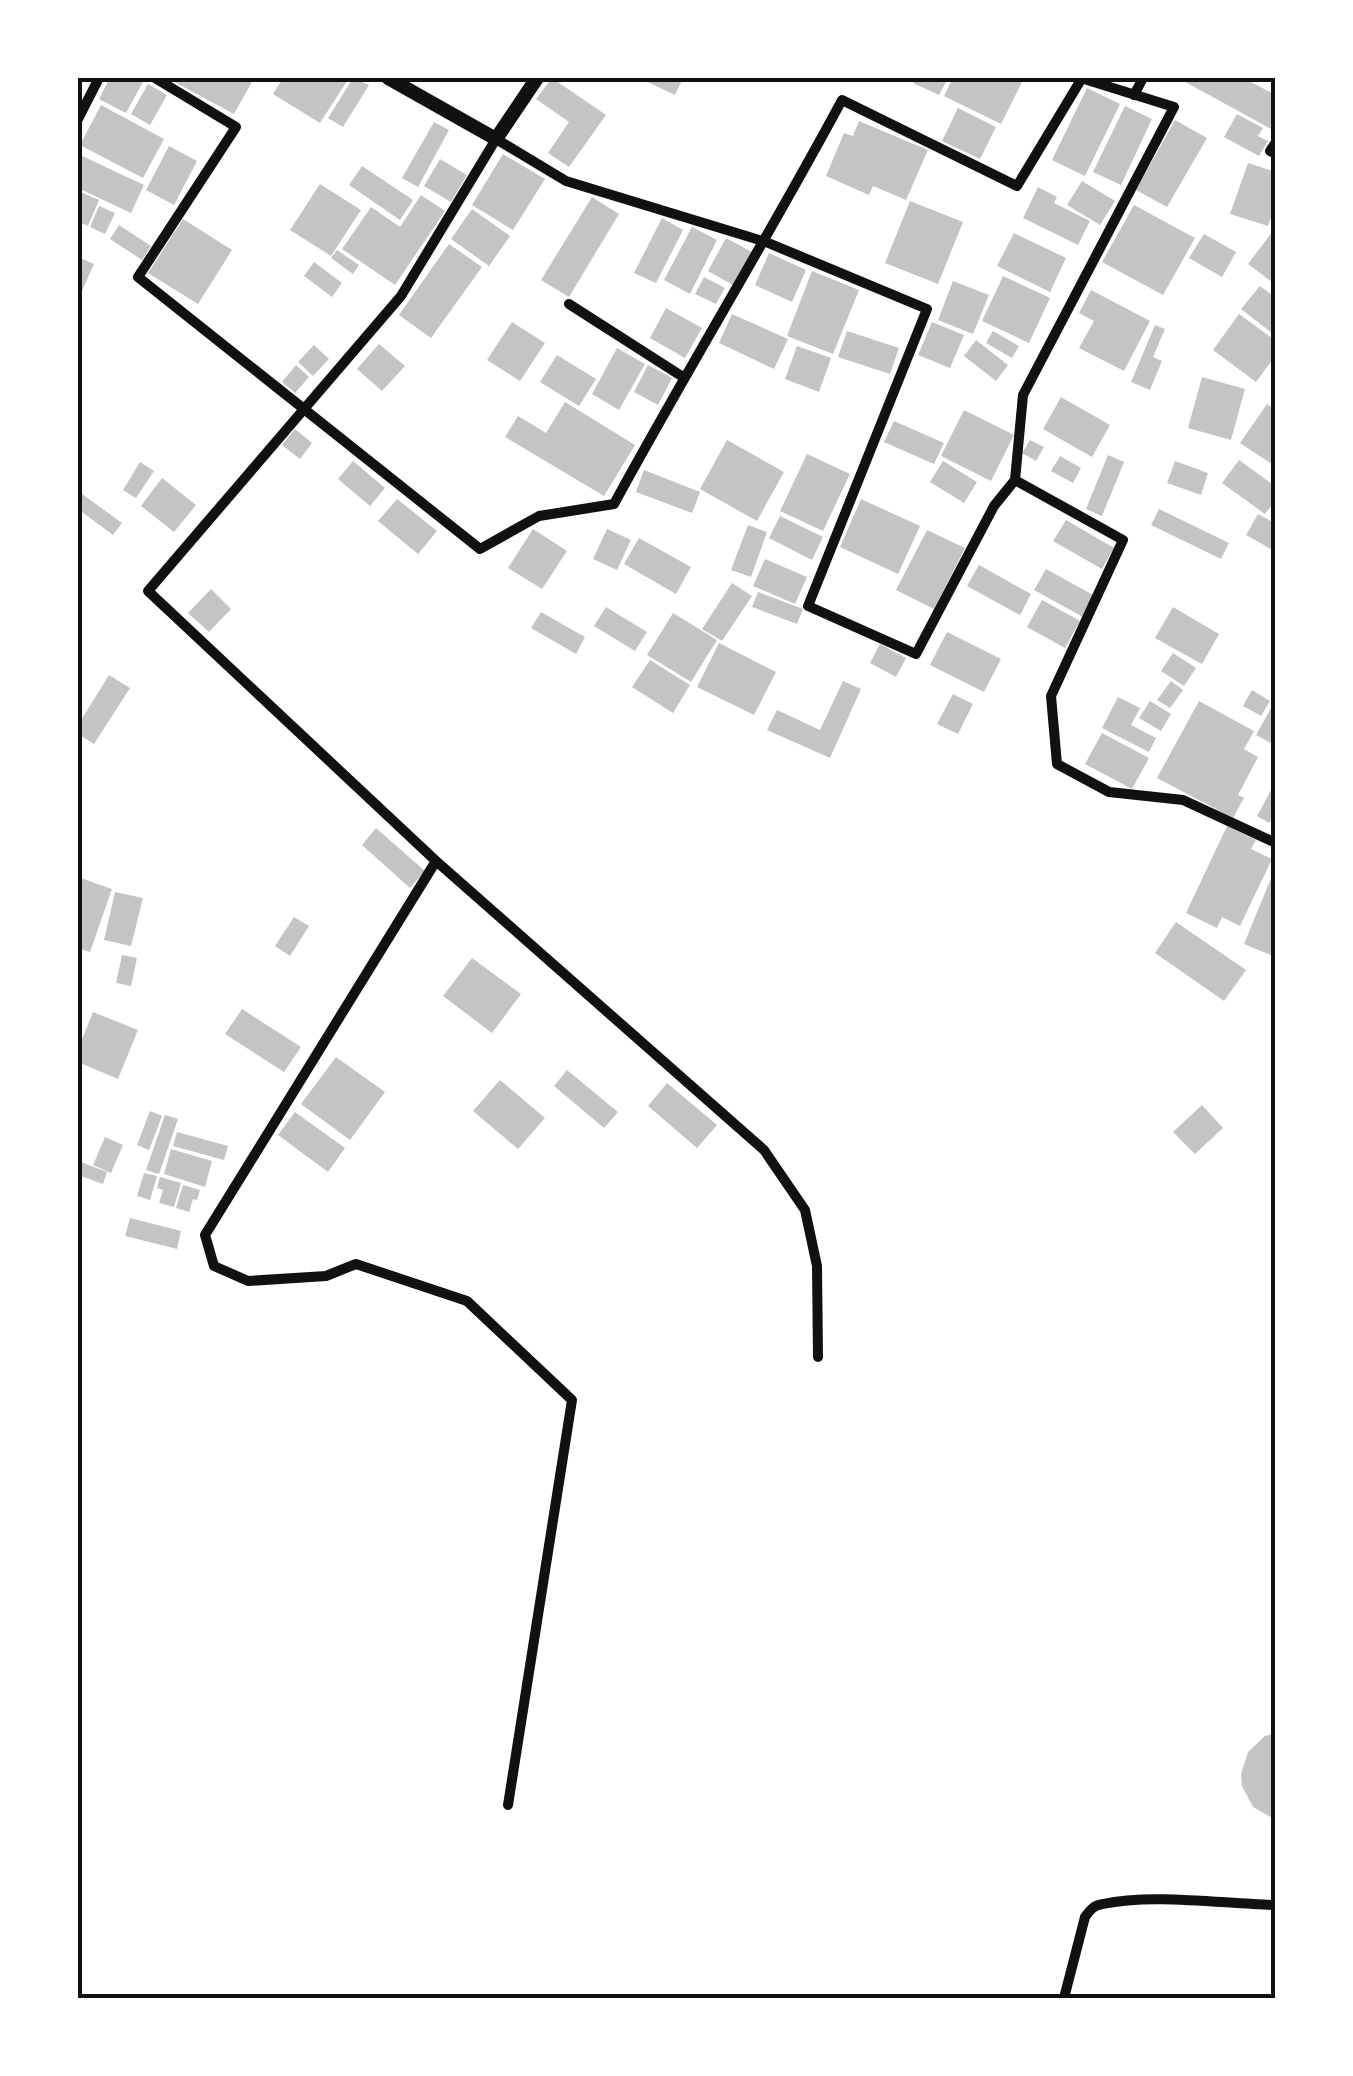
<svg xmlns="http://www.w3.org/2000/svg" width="1353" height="2076" font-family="Cabin,sans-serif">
  <rect width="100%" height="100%" fill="#fff"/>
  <path fill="#c4c4c4" d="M 110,78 L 145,78 L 126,113 L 99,99 Z
    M 167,78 L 249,78 L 253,80 L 234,114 Z
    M 283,78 L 349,78 L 320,123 L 273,94 Z
    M 353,78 L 369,85 L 343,127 L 328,118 Z
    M 552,78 L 606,115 L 569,167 L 548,153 L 569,122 L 536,99 Z
    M 639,78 L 683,78 L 675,95 Z
    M 916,78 L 948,78 L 939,95 L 913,83 Z
    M 953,78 L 1024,78 L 1001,124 L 944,96 Z
    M 1178,78 L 1243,78 L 1276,95 L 1276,125 L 1273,130 Z
    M 148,84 L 167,95 L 150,125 L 131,114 Z
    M 1087,88 L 1120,104 L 1085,176 L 1052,160 Z
    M 101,105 L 164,139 L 143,178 L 80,145 Z
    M 1125,106 L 1152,119 L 1121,185 L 1093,172 Z
    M 958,108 L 996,127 L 980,159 L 942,141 Z
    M 1237,114 L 1263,128 L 1258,136 L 1268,141 L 1259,156 L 1224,137 Z
    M 1175,120 L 1207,138 L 1167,207 L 1136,190 Z
    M 859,121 L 928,150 L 906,200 L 873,186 L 869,195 L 826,176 L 844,133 L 853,136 Z
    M 434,122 L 449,130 L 418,187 L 402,178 Z
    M 169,146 L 197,161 L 174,205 L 146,190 Z
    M 78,154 L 144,185 L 131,213 L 78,188 Z
    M 503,154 L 545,179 L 513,230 L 472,205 Z
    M 440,159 L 467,175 L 451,202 L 424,186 Z
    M 1248,163 L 1276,172 L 1276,204 L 1268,226 L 1230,214 Z
    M 362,166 L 413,200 L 400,220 L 349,185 Z
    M 1082,181 L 1115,201 L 1100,225 L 1067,205 Z
    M 320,184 L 361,210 L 331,256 L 290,230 Z
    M 1038,187 L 1057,197 L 1054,203 L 1090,221 L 1078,245 L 1023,218 Z
    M 78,191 L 99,200 L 88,226 L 78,222 Z
    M 421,195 L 445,211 L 395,285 L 342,249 L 371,207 L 400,227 Z
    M 592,197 L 619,214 L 569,297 L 541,280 Z
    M 910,201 L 963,222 L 938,284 L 885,263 Z
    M 1134,205 L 1195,238 L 1163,295 L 1102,262 Z
    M 99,206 L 115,213 L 105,234 L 90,227 Z
    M 472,209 L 510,236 L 489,266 L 451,239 Z
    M 662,218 L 683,230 L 656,283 L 634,273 Z
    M 183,219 L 232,250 L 198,304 L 148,273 Z
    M 119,225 L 151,246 L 142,260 L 110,239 Z
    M 692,227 L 717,240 L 690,294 L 664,280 Z
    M 1273,231 L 1276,233 L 1276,285 L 1248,264 Z
    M 1014,233 L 1066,258 L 1050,292 L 997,266 Z
    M 1204,234 L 1236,252 L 1222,277 L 1189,258 Z
    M 726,238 L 752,252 L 733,285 L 708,271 Z
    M 449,244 L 482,267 L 431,338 L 399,315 Z
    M 337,250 L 359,265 L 353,274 L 331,258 Z
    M 769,253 L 806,270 L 792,302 L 755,285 Z
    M 78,257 L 94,264 L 78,300 Z
    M 314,262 L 342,283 L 332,297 L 304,276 Z
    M 812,271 L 859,290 L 833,354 L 787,336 Z
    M 1003,276 L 1050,298 L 1029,343 L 982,321 Z
    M 704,277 L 725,288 L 716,304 L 695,294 Z
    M 953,281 L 989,295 L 973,334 L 938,320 Z
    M 1260,286 L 1276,298 L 1276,336 L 1241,309 Z
    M 1091,290 L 1150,321 L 1124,371 L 1079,348 L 1094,321 L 1079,313 Z
    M 666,308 L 702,328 L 685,358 L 650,338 Z
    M 732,314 L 788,339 L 774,369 L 719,343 Z
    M 1239,314 L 1276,341 L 1276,355 L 1256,382 L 1213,350 Z
    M 512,322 L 545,343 L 520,381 L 487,360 Z
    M 932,322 L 964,335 L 950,368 L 918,355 Z
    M 1155,325 L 1165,329 L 1153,357 L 1162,361 L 1150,390 L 1131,382 Z
    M 847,331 L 899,348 L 890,374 L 838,357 Z
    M 993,331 L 1019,346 L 1012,358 L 986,343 Z
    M 976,340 L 1008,365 L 996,381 L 964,356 Z
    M 379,344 L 405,366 L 382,391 L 357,369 Z
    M 314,345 L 329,359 L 313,376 L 298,362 Z
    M 797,346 L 831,358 L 819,392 L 785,379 Z
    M 617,348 L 645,364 L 619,410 L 592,394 Z
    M 557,355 L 596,379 L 579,406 L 540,382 Z
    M 296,365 L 309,377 L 295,393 L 282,382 Z
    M 648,365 L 672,378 L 658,405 L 634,392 Z
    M 1202,377 L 1245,389 L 1231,440 L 1188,428 Z
    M 1061,397 L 1110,425 L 1092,457 L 1043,429 Z
    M 565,402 L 635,445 L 604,496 L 505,437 L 518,416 L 546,433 Z
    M 1267,404 L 1276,410 L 1276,467 L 1240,443 Z
    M 964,410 L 1014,435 L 991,481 L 941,456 Z
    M 894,421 L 944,443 L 934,464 L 884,442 Z
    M 295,429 L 312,443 L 300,459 L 282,445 Z
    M 727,440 L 784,472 L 757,521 L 700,489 Z
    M 1030,440 L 1044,447 L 1036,461 L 1022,453 Z
    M 807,454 L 850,474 L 823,531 L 780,511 Z
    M 1108,455 L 1124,462 L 1102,516 L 1086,509 Z
    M 1060,456 L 1081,468 L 1073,483 L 1051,471 Z
    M 1239,460 L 1276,487 L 1276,500 L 1265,514 L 1222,483 Z
    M 353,461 L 385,488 L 370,506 L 338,479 Z
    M 943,461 L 977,482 L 964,503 L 930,482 Z
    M 1175,461 L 1208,473 L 1201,495 L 1167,483 Z
    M 140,462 L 154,471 L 136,498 L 123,490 Z
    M 644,470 L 700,492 L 692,513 L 636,492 Z
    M 162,478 L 196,505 L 174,532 L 141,506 Z
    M 78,491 L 122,523 L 113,535 L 78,509 Z
    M 397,499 L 437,531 L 418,554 L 378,521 Z
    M 861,499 L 920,526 L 898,574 L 840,547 Z
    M 1159,509 L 1229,543 L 1221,559 L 1151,525 Z
    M 1258,514 L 1276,524 L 1274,551 L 1246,535 Z
    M 780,516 L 823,537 L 812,560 L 769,538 Z
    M 1066,520 L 1114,548 L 1102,569 L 1053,541 Z
    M 748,525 L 767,532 L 751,577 L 731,570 Z
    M 533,529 L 567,551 L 542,589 L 508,568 Z
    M 607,529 L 631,540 L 617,570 L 593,559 Z
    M 927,530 L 965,548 L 934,609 L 896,590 Z
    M 639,538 L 691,567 L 676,594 L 624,564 Z
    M 765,559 L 807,577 L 795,604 L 753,586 Z
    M 979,565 L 1031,594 L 1020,615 L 967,586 Z
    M 1046,569 L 1095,596 L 1083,617 L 1034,590 Z
    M 732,583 L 752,596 L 722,641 L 702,629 Z
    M 211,589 L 231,609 L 209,632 L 188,613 Z
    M 758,592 L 803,609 L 797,624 L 752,607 Z
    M 1042,600 L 1080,621 L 1065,648 L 1027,627 Z
    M 606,607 L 647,632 L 635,651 L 594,626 Z
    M 1173,607 L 1219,634 L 1202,664 L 1155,638 Z
    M 541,612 L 585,637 L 576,654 L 531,628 Z
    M 673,613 L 717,640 L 691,682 L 647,655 Z
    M 947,632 L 1001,659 L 984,692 L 930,665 Z
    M 719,643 L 776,672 L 754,715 L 697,687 Z
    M 880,644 L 906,658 L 896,677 L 870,663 Z
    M 1173,653 L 1196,668 L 1184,686 L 1161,671 Z
    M 650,660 L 690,685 L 673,713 L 632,687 Z
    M 109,675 L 130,688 L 94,744 L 78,734 L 78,725 Z
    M 843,681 L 861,689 L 830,758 L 767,730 L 777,710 L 820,730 Z
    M 1171,681 L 1183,690 L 1170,708 L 1157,700 Z
    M 1252,690 L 1270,701 L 1261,716 L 1243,706 Z
    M 953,694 L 973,704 L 958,734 L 937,724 Z
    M 1118,697 L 1140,708 L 1131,725 L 1156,738 L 1149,752 L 1102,728 Z
    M 1276,699 L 1276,746 L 1256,735 Z
    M 1150,701 L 1171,714 L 1161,731 L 1139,718 Z
    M 1199,701 L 1254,731 L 1244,749 L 1258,757 L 1238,795 L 1244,798 L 1233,818 L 1157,778 Z
    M 1102,733 L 1149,758 L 1132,789 L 1085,764 Z
    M 1271,790 L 1276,793 L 1276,813 L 1269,823 L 1257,816 Z
    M 1227,826 L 1256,840 L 1251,849 L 1272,859 L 1240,926 L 1222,917 L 1217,928 L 1186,913 Z
    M 376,828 L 425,871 L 410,888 L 362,845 Z
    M 1276,866 L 1276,957 L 1244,944 Z
    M 78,877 L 112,889 L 90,952 L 78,948 Z
    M 115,892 L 143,898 L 131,946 L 104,940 Z
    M 294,917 L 309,926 L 290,956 L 275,946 Z
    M 1176,922 L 1246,970 L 1224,1001 L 1155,953 Z
    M 122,955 L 137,958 L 131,986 L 116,983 Z
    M 472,958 L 521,994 L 492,1033 L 443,996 Z
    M 242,1009 L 301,1047 L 284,1072 L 225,1034 Z
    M 93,1012 L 138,1030 L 118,1079 L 78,1062 L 78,1049 Z
    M 336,1057 L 385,1092 L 350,1140 L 301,1104 Z
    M 567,1070 L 618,1112 L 604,1128 L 554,1086 Z
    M 500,1080 L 545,1118 L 518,1149 L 473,1111 Z
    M 667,1083 L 717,1125 L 697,1148 L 648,1106 Z
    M 1202,1105 L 1223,1128 L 1195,1154 L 1173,1132 Z
    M 150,1111 L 162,1116 L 149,1150 L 137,1145 Z
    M 295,1112 L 345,1148 L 328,1172 L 278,1135 Z
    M 165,1115 L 178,1119 L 159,1174 L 146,1170 Z
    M 177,1132 L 228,1146 L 224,1160 L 173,1146 Z
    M 105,1137 L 123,1145 L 111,1173 L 93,1165 Z
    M 171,1149 L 212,1161 L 205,1187 L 164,1174 Z
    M 78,1161 L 107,1172 L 103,1184 L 78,1175 Z
    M 144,1173 L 157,1176 L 150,1200 L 137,1196 Z
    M 160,1177 L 181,1183 L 174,1207 L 159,1203 L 163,1190 L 157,1188 Z
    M 183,1185 L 200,1190 L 197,1200 L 193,1199 L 189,1212 L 176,1208 Z
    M 130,1218 L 181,1231 L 177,1249 L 125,1236 Z
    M 1276,1733 L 1276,1820 L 1253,1807 L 1242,1786 L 1241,1774 L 1248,1752 L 1265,1736 Z"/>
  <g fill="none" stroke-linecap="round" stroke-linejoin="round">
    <path stroke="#111" stroke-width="10" d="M 155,78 L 236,127 L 138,277 L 480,549 L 539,516 L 614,504 C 688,368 769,236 842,100 L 1017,186 L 1082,78
      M 1134,95 L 1143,78
      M 78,119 L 99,78
      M 1276,142 L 1270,151 L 1276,154
      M 569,304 L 683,377
      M 1015,480 L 1023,395 L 1174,107 L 1081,78
      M 436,861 L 764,1150 L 805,1210 L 817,1266 L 818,1357
      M 508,1805 L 572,1400 L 467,1301 L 356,1264 L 326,1276 L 248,1281 L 214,1266 L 205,1235 L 436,861 L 148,591 L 401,296 L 496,139 L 566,181 L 766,242 L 927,309 L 808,606 L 916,654 L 994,506 L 1015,480 L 1123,540 L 1051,696 L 1057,764 L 1109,792 L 1183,800 L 1276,843
      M 1064,1998 L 1085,1917 C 1090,1910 1094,1905 1103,1904 C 1151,1893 1225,1904 1276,1905"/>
    <path stroke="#111" stroke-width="14" d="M 388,78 L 496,139 L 537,78"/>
  </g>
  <rect width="1353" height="2076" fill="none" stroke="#ffffff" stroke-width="160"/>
  <rect x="80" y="80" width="1193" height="1916" fill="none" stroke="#111" stroke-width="4"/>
</svg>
